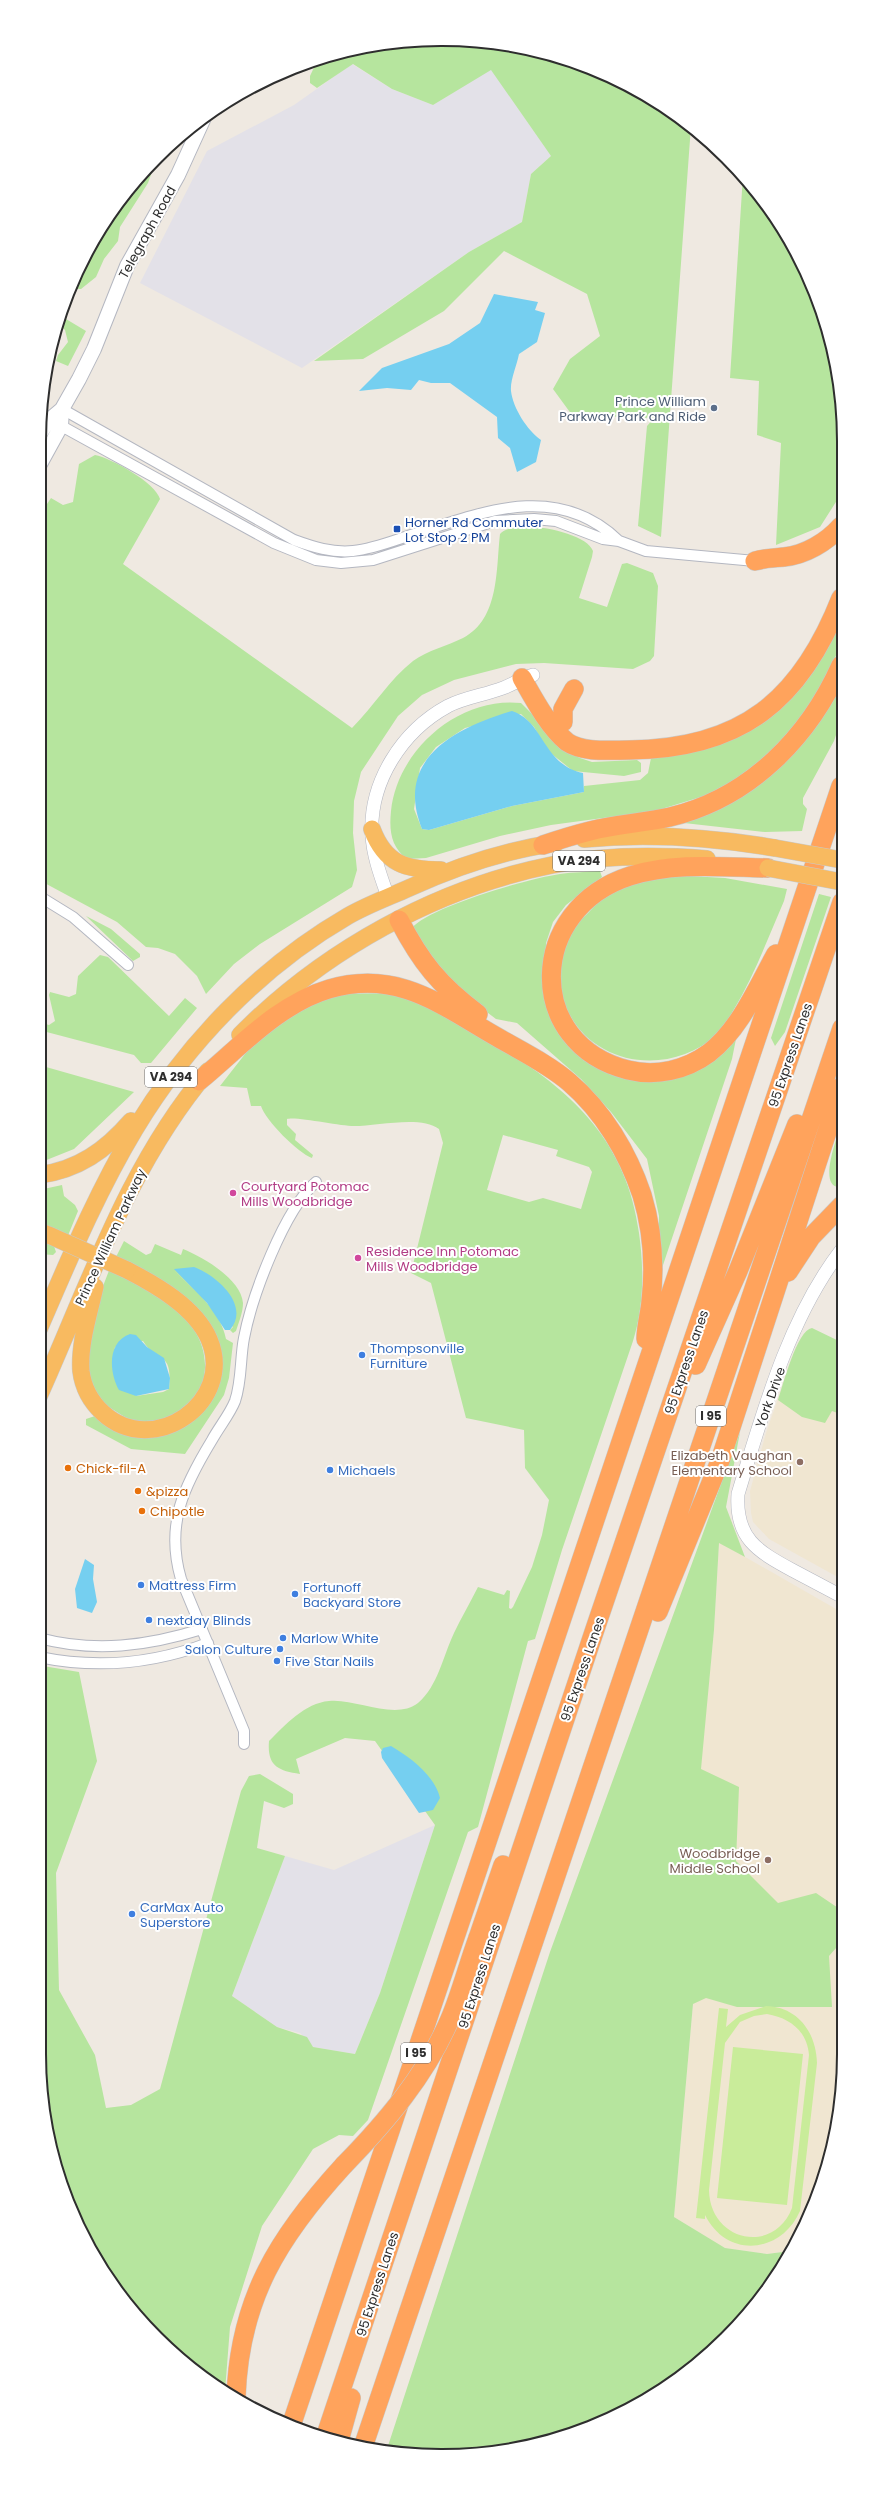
<svg xmlns="http://www.w3.org/2000/svg" width="883" height="2495" font-family="Poppins,sans-serif">
  <rect width="100%" height="100%" fill="#efe9e1"/>
  <path fill="#e3e1e8" d="M 352,64 L 392,89 L 433,105 L 491,69 L 551,156 L 531,174 L 522,222 L 469,252 L 302,368 L 140,283 L 207,151 L 294,105 Z
    M 435,1825 L 380,1993 L 355,2054 L 313,2047 L 300,2033 L 277,2027 L 232,1996 L 285,1856 L 334,1870 Z"/>
  <path fill="#f0e6d1" d="M 796,1347 L 843,1363 L 843,1580 L 769,1539 L 753,1522 L 751,1513 L 750,1491 L 766,1433 Z
    M 719,1542 L 843,1613 L 844,2054 L 830,2157 L 813,2208 L 790,2251 L 767,2254 L 724,2248 L 674,2217 L 693,2004 L 697,1802 L 714,1630 Z"/>
  <path fill="#b6e59e" fill-rule="evenodd" d="M 468,40 L 545,53 L 643,93 L 691,126 L 661,537 L 638,526 L 647,426 L 654,418 L 572,415 L 553,389 L 570,359 L 600,336 L 587,294 L 504,251 L 444,311 L 363,359 L 314,361 L 469,252 L 522,222 L 531,174 L 551,156 L 491,70 L 433,105 L 392,89 L 353,64 L 317,88 L 310,83 L 310,76 L 318,59 L 389,42 Z
    M 164,152 L 153,169 L 148,183 L 120,227 L 118,241 L 104,259 L 96,277 L 81,289 L 71,289 L 84,257 L 90,256 L 89,250 L 122,197 Z
    M 743,175 L 803,264 L 823,312 L 841,389 L 841,494 L 820,527 L 776,545 L 781,443 L 757,435 L 759,381 L 730,378 Z
    M 61,316 L 86,331 L 68,366 L 56,361 L 58,355 L 68,342 L 65,330 L 58,323 Z
    M 95,455 C 111,458 156,483 160,499 L 123,564 L 352,728 C 373,707 390,679 413,661 C 428,650 447,646 463,638 C 500,619 496,568 500,534 C 513,518 586,531 593,551 L 592,557 L 579,598 L 607,607 L 622,564 L 627,563 L 653,573 L 658,586 L 654,656 L 650,661 L 633,669 L 544,663 L 516,664 L 454,680 L 422,695 L 398,716 L 361,772 L 354,801 L 353,833 L 357,870 L 352,887 L 260,944 L 234,964 L 206,994 L 197,976 L 175,954 L 158,948 L 146,947 L 117,922 L 39,880 L 39,516 L 51,498 L 63,505 L 73,502 L 79,464 Z
    M 841,614 L 841,645 L 816,698 L 798,722 L 766,756 L 733,781 L 704,796 L 655,811 L 551,825 L 500,836 L 426,858 L 407,859 C 391,847 389,831 391,811 C 397,751 458,696 521,703 L 571,753 L 580,758 L 592,762 L 637,760 L 641,763 L 641,772 L 624,776 L 573,771 L 548,751 L 534,727 L 521,714 L 465,728 L 436,747 L 420,768 L 414,809 L 422,829 L 429,830 L 512,806 L 584,792 L 584,786 L 640,780 L 648,773 L 651,758 L 736,733 Z
    M 840,686 L 841,720 L 834,741 L 803,798 L 803,804 L 807,809 L 802,831 L 765,832 L 684,823 L 681,819 L 719,805 Z
    M 600,871 L 602,877 L 566,905 L 553,922 L 546,943 L 545,988 L 550,1008 L 627,1076 L 736,1039 L 732,1059 L 658,1280 L 659,1216 L 647,1159 L 611,1112 L 581,1079 L 517,1023 L 496,1019 L 463,994 L 450,981 L 411,929 C 428,907 531,878 560,874 C 573,872 587,872 600,871 Z
    M 671,875 L 725,878 L 787,889 L 784,901 C 768,938 754,976 733,1011 C 729,1018 724,1028 718,1034 C 661,1085 568,1060 559,980 C 558,966 557,954 562,941 C 566,931 581,920 589,912 C 596,905 603,894 612,888 C 620,883 659,878 671,875 Z
    M 819,894 L 831,897 L 785,1032 L 775,1046 L 771,1038 Z
    M 86,916 L 111,929 L 140,954 L 140,957 L 133,961 Z
    M 100,955 L 108,957 L 169,1016 L 185,998 L 197,1008 L 151,1063 L 141,1063 L 134,1055 L 39,1030 L 39,1022 L 49,1025 L 55,1021 L 49,995 L 50,992 L 69,997 L 76,994 L 78,976 Z
    M 402,993 C 508,1053 621,1097 639,1233 C 644,1269 644,1306 633,1341 L 562,1550 L 535,1639 L 528,1641 L 478,1827 L 468,1832 L 368,2120 L 353,2136 L 339,2135 L 313,2149 L 262,2226 L 230,2327 L 225,2391 L 196,2373 L 139,2319 L 107,2277 L 70,2207 L 47,2132 L 39,2053 L 39,1670 L 43,1666 L 79,1672 L 97,1761 L 56,1873 L 59,1990 L 95,2055 L 106,2108 L 131,2105 L 160,2089 L 241,1791 L 249,1776 L 260,1774 L 293,1794 L 293,1804 L 284,1808 L 264,1801 L 257,1848 L 285,1856 L 232,1996 L 277,2027 L 307,2037 L 313,2047 L 355,2054 L 380,1993 L 435,1825 L 375,1741 L 345,1738 L 296,1759 L 300,1774 C 277,1771 267,1765 269,1741 C 285,1725 305,1703 329,1701 C 355,1698 395,1721 418,1703 C 438,1686 443,1656 454,1633 C 461,1618 470,1603 478,1587 L 504,1595 L 507,1590 L 510,1591 L 509,1608 L 511,1609 L 513,1607 L 532,1567 L 542,1535 L 549,1500 L 525,1468 L 524,1430 L 466,1418 L 431,1283 L 411,1273 L 443,1143 L 439,1129 C 421,1115 377,1126 354,1126 C 340,1126 295,1116 287,1119 L 287,1125 L 296,1134 L 295,1140 L 313,1155 L 312,1158 C 298,1153 265,1120 261,1106 L 251,1106 L 247,1088 L 220,1086 L 256,1040 L 323,994 ZM 503,1135 L 558,1150 L 556,1156 L 589,1167 L 592,1172 L 581,1209 L 543,1198 L 529,1202 L 487,1190 Z
    M 39,1065 L 134,1092 L 74,1149 L 39,1163 Z
    M 842,1121 L 842,1187 C 815,1191 839,1133 842,1121 Z
    M 62,1185 L 64,1196 L 75,1205 L 78,1211 L 67,1238 L 39,1226 L 39,1190 Z
    M 39,1239 L 54,1246 L 56,1252 L 53,1255 L 39,1254 Z
    M 124,1241 L 146,1255 L 151,1253 L 155,1244 L 181,1255 L 183,1249 C 203,1257 241,1279 243,1303 C 243,1312 239,1322 236,1331 L 233,1333 L 230,1330 L 233,1327 L 174,1270 C 194,1289 221,1311 226,1339 L 233,1343 L 229,1378 L 224,1395 L 185,1454 L 131,1449 L 86,1425 L 86,1419 L 95,1416 L 119,1432 L 198,1413 L 215,1343 L 115,1259 Z
    M 110,1268 C 153,1288 214,1322 204,1377 C 203,1380 203,1386 201,1389 C 199,1394 182,1413 178,1416 C 171,1421 145,1422 136,1424 L 96,1399 L 86,1378 L 93,1312 ZM 143,1341 C 157,1364 173,1349 169,1389 L 163,1392 L 136,1396 L 112,1365 L 115,1347 Z
    M 812,1328 L 843,1343 L 843,1415 L 832,1411 L 825,1423 L 802,1417 L 778,1400 C 783,1385 797,1330 812,1328 Z
    M 740,1432 L 726,1507 L 745,1557 L 719,1543 L 714,1630 L 701,1769 L 739,1787 L 736,1861 L 778,1903 L 816,1893 L 844,1912 L 844,1939 L 829,1956 L 832,2007 L 737,2007 L 706,1998 L 693,2004 L 674,2217 L 725,2248 L 767,2254 L 790,2251 C 723,2377 579,2459 437,2454 C 421,2454 402,2456 386,2452 L 550,1952 Z"/>
  <path fill="#c9ec9a" fill-rule="evenodd" d="M 766,2006 C 798,2007 816,2032 817,2063 L 800,2211 C 781,2254 727,2259 705,2215 L 705,2219 L 696,2218 L 719,2008 L 728,2009 L 726,2027 L 740,2015 ZM 767,2014 C 790,2018 807,2031 809,2055 L 792,2208 C 774,2255 710,2242 709,2190 L 725,2043 L 740,2022 L 754,2016 Z
    M 733,2047 L 803,2054 L 787,2205 L 717,2198 Z"/>
  <path fill="#75cff0" d="M 494,294 L 538,302 L 535,310 L 545,313 L 537,342 L 519,354 C 517,365 510,380 511,391 C 513,408 527,430 541,440 L 536,462 L 517,472 L 510,448 L 498,438 L 497,417 L 450,383 L 431,383 L 419,380 L 411,390 L 387,388 L 359,391 L 382,368 L 449,344 L 480,323 Z
    M 512,711 C 544,721 543,765 583,773 L 584,792 L 512,806 L 429,830 L 422,829 C 394,759 455,728 512,711 Z
    M 194,1267 C 216,1275 251,1305 230,1330 L 225,1330 L 207,1303 L 174,1269 Z
    M 130,1334 L 136,1335 L 147,1347 L 164,1358 L 170,1378 L 169,1389 L 136,1396 L 119,1390 C 109,1372 107,1342 130,1334 Z
    M 85,1559 L 94,1565 L 93,1579 L 97,1602 L 92,1613 L 77,1608 L 75,1589 Z
    M 391,1746 C 410,1757 435,1776 440,1798 L 433,1810 L 419,1813 L 382,1758 L 381,1752 L 383,1748 Z"/>
  <g fill="none" stroke-linecap="round" stroke-linejoin="round">
    <defs>
      <path id="minor" d="M 62,409 L 294,540 C 313,547 332,553 353,551 C 372,549 390,542 408,536 C 480,513 556,480 619,541
        M 56,423 L 274,543 L 316,560 L 341,563 L 373,560 L 495,521 L 534,519 L 556,521 L 603,539 L 619,541 L 646,551 L 755,561
        M 39,896 L 73,917 L 128,965
        M 39,1638 C 95,1653 148,1646 202,1629
        M 39,1657 C 97,1669 153,1664 208,1643
        M 244,1744 L 244,1731 L 181,1579 C 165,1524 184,1486 212,1440 C 219,1427 230,1414 235,1401 C 242,1381 240,1358 244,1338 C 252,1296 284,1210 316,1182"/>
      <path id="tertiary" d="M 388,897 C 381,877 373,856 372,835 C 369,782 402,731 448,706 C 466,697 485,695 503,688 C 514,684 522,678 533,675
        M 842,1249 C 789,1317 763,1412 738,1494 C 735,1538 757,1551 792,1570 C 809,1579 826,1588 843,1597"/>
      <path id="secondary" d="M 40,434 L 49,420 L 62,409 L 79,379 L 94,349 L 127,266 L 178,175 L 203,120
        M 39,466 L 61,426 L 62,409"/>
      <path id="trunk" d="M 372,829 C 385,864 406,870 441,870
        M 584,839 C 649,833 710,837 775,848
        M 240,1035 C 323,951 436,888 552,865 C 603,855 655,855 707,859
        M 39,1175 C 78,1170 106,1150 131,1121
        M 39,1231 L 51,1236
        M 95,1287 C 89,1314 79,1344 81,1371 C 83,1387 91,1402 103,1413 C 153,1459 236,1402 209,1339 C 195,1307 156,1285 127,1270
        M 39,1329 C 68,1262 97,1192 135,1129 C 187,1043 260,967 348,916 C 367,905 389,897 409,888 C 455,867 505,850 556,843
        M 39,1396 C 89,1285 128,1165 208,1071"/>
      <path id="motorway" d="M 755,561 C 765,558 774,558 784,557 C 805,555 827,542 841,526
        M 522,678 C 534,699 548,726 567,742 C 583,753 611,750 629,750 C 742,749 801,700 841,598
        M 563,722 L 563,709 L 574,689
        M 543,845 C 558,840 574,835 590,831 C 616,824 644,823 670,817 C 750,798 809,737 841,665
        M 768,868 C 722,867 674,862 630,876 C 527,909 524,1044 628,1070 C 656,1077 686,1070 709,1053 C 740,1029 757,988 776,954
        M 399,920 C 421,962 439,985 478,1014
        M 199,1081 C 238,1049 278,1004 329,989 C 398,969 441,1005 497,1037 C 521,1051 548,1064 569,1082 C 603,1111 628,1153 642,1195 C 652,1228 655,1266 651,1301 C 650,1314 646,1326 646,1339
        M 788,1272 L 811,1237 L 842,1205
        M 696,1365 L 738,1271 L 797,1124
        M 658,1612 L 720,1461 L 842,1086
        M 478,1938 L 503,1865
        M 236,2398 C 239,2299 279,2236 344,2165
        M 291,2426 L 841,786
        M 325,2438 L 595,1629 L 842,902
        M 339,2441 L 351,2398
        M 363,2447 C 521,1973 684,1501 842,1028"/>
    </defs>
    <use href="#minor" stroke="#b4b7c1" stroke-width="12"/>
    <use href="#tertiary" stroke="#b4b7c1" stroke-width="14"/>
    <use href="#secondary" stroke="#b4b7c1" stroke-width="16"/>
    <use href="#trunk" stroke="#c9c9c9" stroke-width="18"/>
    <use href="#motorway" stroke="#c9c9c9" stroke-width="20"/>
    <use href="#minor" stroke="#fff" stroke-width="10"/>
    <use href="#tertiary" stroke="#fff" stroke-width="13"/>
    <use href="#secondary" stroke="#fff" stroke-width="14"/>
    <use href="#trunk" stroke="#f8ba60" stroke-width="17"/>
    <use href="#motorway" stroke="#ffa35c" stroke-width="19"/>
    <defs>
      <path id="trunk-bridge" d="M 775,848 L 842,860
        M 768,868 L 842,882
        M 51,1236 L 127,1270"/>
      <path id="motorway-bridge" d="M 344,2165 C 386,2122 426,2075 450,2019 C 461,1993 468,1965 478,1938"/>
    </defs>
    <use href="#trunk-bridge" stroke="#c9c9c9" stroke-width="18" stroke-linecap="butt"/>
    <use href="#motorway-bridge" stroke="#c9c9c9" stroke-width="20" stroke-linecap="butt"/>
    <use href="#trunk-bridge" stroke="#f8ba60" stroke-width="17"/>
    <use href="#motorway-bridge" stroke="#ffa35c" stroke-width="19"/>
  </g>
  <circle fill="#5c6f8a" stroke="#fff" stroke-width="1.5" cx="714" cy="408" r="4"/>
  <rect fill="#1a4fb4" stroke="#fff" stroke-width="1.5" x="393" y="525" width="8" height="8" rx="2"/>
  <g fill="#d1479c" stroke="#fff" stroke-width="1.5">
    <circle cx="233" cy="1193" r="4"/>
    <circle cx="358" cy="1258" r="4"/>
  </g>
  <g fill="#3f7fe0" stroke="#fff" stroke-width="1.5">
    <circle cx="362" cy="1355" r="4"/>
    <circle cx="330" cy="1470" r="4"/>
    <circle cx="141" cy="1585" r="4"/>
    <circle cx="295" cy="1594" r="4"/>
    <circle cx="149" cy="1620" r="4"/>
    <circle cx="283" cy="1638" r="4"/>
    <circle cx="280" cy="1649" r="4"/>
    <circle cx="277" cy="1661" r="4"/>
    <circle cx="132" cy="1914" r="4"/>
  </g>
  <g fill="#8d6e63" stroke="#fff" stroke-width="1.5">
    <circle cx="800" cy="1462" r="4"/>
    <circle cx="768" cy="1860" r="4"/>
  </g>
  <g fill="#e8710a" stroke="#fff" stroke-width="1.5">
    <circle cx="68" cy="1468" r="4"/>
    <circle cx="138" cy="1491" r="4"/>
    <circle cx="142" cy="1511" r="4"/>
  </g>
  <g text-anchor="middle" stroke-width="4" stroke-linejoin="round" paint-order="stroke">
    <g fill="#fff" stroke="#6d6d6d" stroke-width="1">
      <rect x="553" y="851" width="52" height="20" rx="3"/>
      <rect x="145" y="1067" width="52" height="20" rx="3"/>
      <rect x="696" y="1406" width="30" height="20" rx="3"/>
      <rect x="401" y="2043" width="30" height="20" rx="3"/>
    </g>
    <g font-size="12" font-weight="bold" fill="#2e2e2e">
      <text x="579" y="865">VA 294</text>
      <text x="171" y="1081">VA 294</text>
      <text x="711" y="1420">I 95</text>
      <text x="416" y="2057">I 95</text>
    </g>
    <g font-size="13" fill="#2e2e2e" stroke="#fff">
      <text transform="translate(147 232) rotate(-61)" y="5">Telegraph Road</text>
      <text transform="translate(790 1055) rotate(-71)" y="5">95 Express Lanes</text>
      <text transform="translate(110 1237) rotate(-65)" y="5">Prince William Parkway</text>
      <text transform="translate(686 1362) rotate(-71)" y="5">95 Express Lanes</text>
      <text transform="translate(770 1397) rotate(-70)" y="5">York Drive</text>
      <text transform="translate(582 1669) rotate(-71)" y="5">95 Express Lanes</text>
      <text transform="translate(479 1976) rotate(-72)" y="5">95 Express Lanes</text>
      <text transform="translate(377 2284) rotate(-72)" y="5">95 Express Lanes</text>
    </g>
    <g font-size="13" fill="#4e5e75" stroke="#fff" text-anchor="end">
      <text x="706" y="406">Prince William<tspan x="706" dy="15">Parkway Park and Ride</tspan></text>
    </g>
    <g font-size="13" fill="#164399" stroke="#fff" text-anchor="start">
      <text x="405" y="527">Horner Rd Commuter<tspan x="405" dy="15">Lot Stop 2 PM</tspan></text>
    </g>
    <g font-size="13" fill="#b23c85" stroke="#fff" text-anchor="start">
      <text x="241" y="1191">Courtyard Potomac<tspan x="241" dy="15">Mills Woodbridge</tspan></text>
      <text x="366" y="1256">Residence Inn Potomac<tspan x="366" dy="15">Mills Woodbridge</tspan></text>
    </g>
    <g font-size="13" fill="#366cbe" stroke="#fff" text-anchor="start">
      <text x="370" y="1353">Thompsonville<tspan x="370" dy="15">Furniture</tspan></text>
      <text x="338" y="1475">Michaels</text>
      <text x="149" y="1590">Mattress Firm</text>
      <text x="303" y="1592">Fortunoff<tspan x="303" dy="15">Backyard Store</tspan></text>
      <text x="157" y="1625">nextday Blinds</text>
      <text x="291" y="1643">Marlow White</text>
      <text x="272" y="1654" text-anchor="end">Salon Culture</text>
      <text x="285" y="1666">Five Star Nails</text>
      <text x="140" y="1912">CarMax Auto<tspan x="140" dy="15">Superstore</tspan></text>
    </g>
    <g font-size="13" fill="#785e54" stroke="#fff" text-anchor="end">
      <text x="792" y="1460">Elizabeth Vaughan<tspan x="792" dy="15">Elementary School</tspan></text>
      <text x="760" y="1858">Woodbridge<tspan x="760" dy="15">Middle School</tspan></text>
    </g>
    <g font-size="13" fill="#c56008" stroke="#fff" text-anchor="start">
      <text x="76" y="1473">Chick-fil-A</text>
      <text x="146" y="1496">&amp;pizza</text>
      <text x="150" y="1516">Chipotle</text>
    </g>
  </g>
  <path d="M0 0H883V2495H0ZM441 46H442A395 395 0 0 1 837 441V2054A395 395 0 0 1 442 2449H441A395 395 0 0 1 46 2054V441A395 395 0 0 1 441 46Z" fill="#fff" fill-rule="evenodd"/>
  <path fill="none" stroke="#2e2e2e" stroke-width="2" d="M441 46H442A395 395 0 0 1 837 441V2054A395 395 0 0 1 442 2449H441A395 395 0 0 1 46 2054V441A395 395 0 0 1 441 46Z"/>
</svg>
